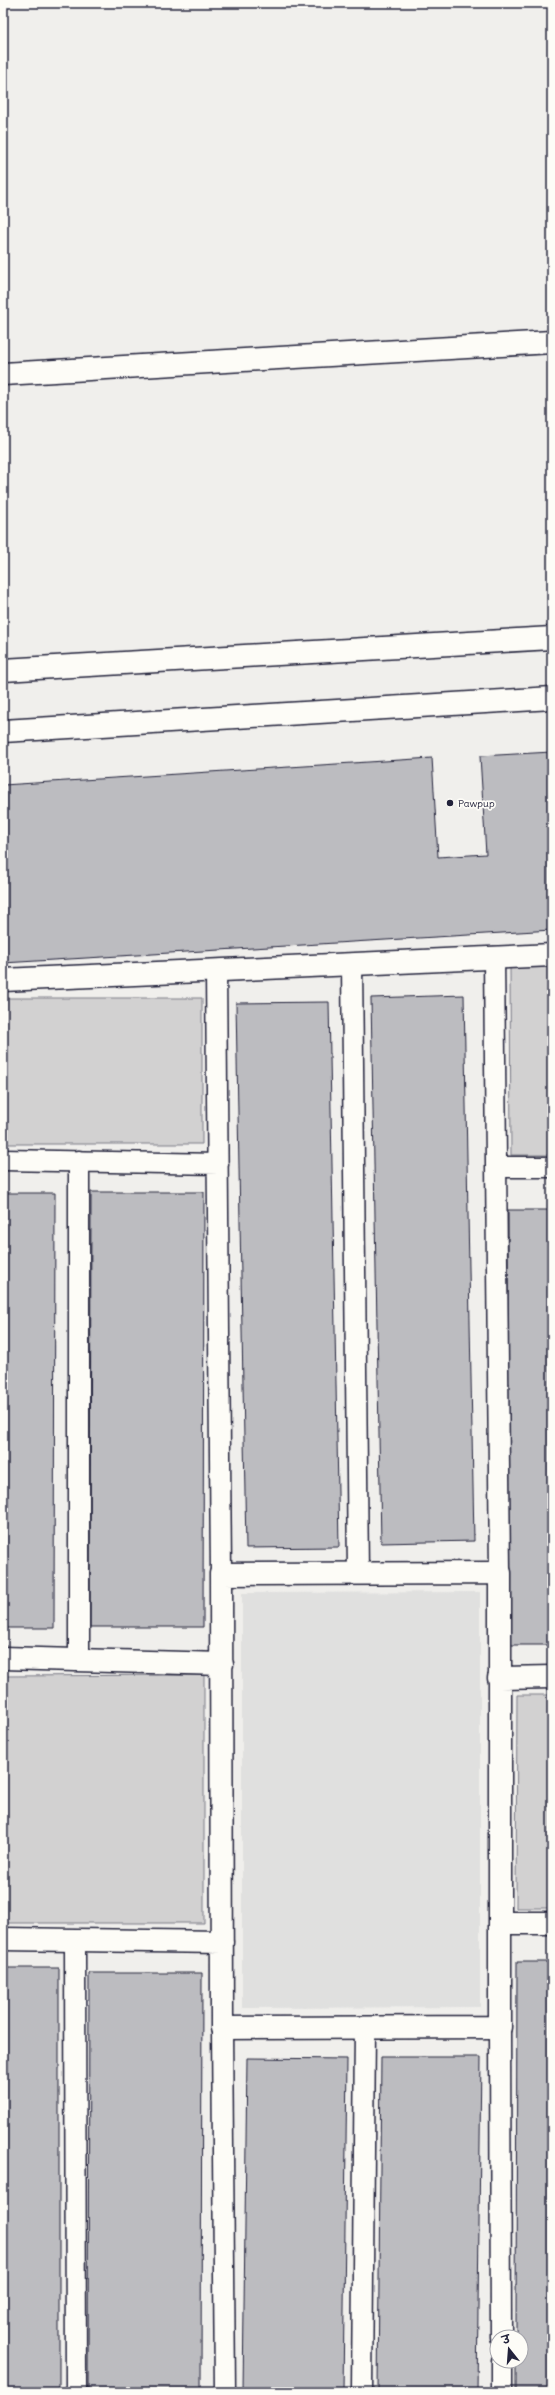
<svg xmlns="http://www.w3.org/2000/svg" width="555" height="2395" font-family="Delius,'Playpen Sans Deva',sans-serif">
  <rect width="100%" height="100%" fill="#f0efec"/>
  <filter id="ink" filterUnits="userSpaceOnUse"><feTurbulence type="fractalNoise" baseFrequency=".025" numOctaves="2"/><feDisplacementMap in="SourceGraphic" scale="8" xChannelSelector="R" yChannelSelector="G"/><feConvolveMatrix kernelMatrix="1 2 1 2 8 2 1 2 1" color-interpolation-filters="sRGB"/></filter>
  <g filter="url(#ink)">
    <path fill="#e0e0df" d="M 480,1592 L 480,2007 L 242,2008 L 242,1593 Z"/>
    <path fill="#d2d1d1" stroke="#7a7a86" d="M 552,963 L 552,1155 L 511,1155 L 510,964 Z
      M 3,998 L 202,998 L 202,1144 L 3,1144 Z
      M 204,1675 L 204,1923 L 3,1923 L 3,1676 Z
      M 517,1695 L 552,1695 L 552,1908 L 516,1908 Z"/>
    <path fill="#bcbcc0" stroke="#22223b" d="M 552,752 L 552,930 L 3,963 L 3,785 L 432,758 L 438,857 L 486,854 L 480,756 Z
      M 464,995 L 474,1541 L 381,1543 L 371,998 Z
      M 329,1002 L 339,1547 L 246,1548 L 236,1003 Z
      M 91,1192 L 204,1192 L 203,1627 L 90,1627 Z
      M 3,1193 L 55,1193 L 54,1628 L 3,1628 Z
      M 508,1210 L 552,1210 L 552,1645 L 508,1645 Z
      M 517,1962 L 552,1962 L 552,2392 L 516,2392 L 516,2361 L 521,2361 L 521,2337 L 516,2337 Z
      M 3,1968 L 59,1968 L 59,2392 L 3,2392 Z
      M 89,1973 L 202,1973 L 201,2392 L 88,2392 Z
      M 381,2057 L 481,2057 L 477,2392 L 378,2392 Z
      M 247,2058 L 347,2059 L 343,2392 L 243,2392 Z"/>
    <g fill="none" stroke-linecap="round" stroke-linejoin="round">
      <defs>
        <path id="service" d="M 494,957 L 500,1573
          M 352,964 L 358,1574
          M 216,970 L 221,1574
          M 3,1160 L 218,1164
          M 496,1167 L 552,1167
          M 79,1660 L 79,1161
          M 75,1940 L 76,2392
          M 500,2027 L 501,2337
          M 222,2028 L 225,2392
          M 502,2361 L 502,2392
          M 362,2392 L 365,2027"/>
        <path id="minor" d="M 3,374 L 552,342
          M 3,980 L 552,955
          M 500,1573 L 500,2027 L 222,2028 L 221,1574 Z
          M 3,1658 L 222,1664
          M 499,1678 L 552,1677
          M 500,1923 L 552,1923
          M 3,1939 L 222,1942"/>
        <path id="tertiary" d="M 3,670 L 552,638
          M 3,731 L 552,698"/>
      </defs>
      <use href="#service" stroke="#22223b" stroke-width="23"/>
      <use href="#minor" stroke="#22223b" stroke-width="25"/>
      <use href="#tertiary" stroke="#22223b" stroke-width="25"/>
      <use href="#service" stroke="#fdfcf7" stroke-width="20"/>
      <use href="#minor" stroke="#fdfcf7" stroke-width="22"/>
      <use href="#tertiary" stroke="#fdfcf7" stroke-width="22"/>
    </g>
  </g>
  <circle fill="#22223b" stroke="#fdfcf7" stroke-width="1.5" cx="450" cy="803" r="4"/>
  <g text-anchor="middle" stroke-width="3.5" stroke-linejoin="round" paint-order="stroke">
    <g font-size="10" fill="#22223b" stroke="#fdfcf7" text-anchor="start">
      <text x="458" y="807">Pawpup</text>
    </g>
  </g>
  <rect width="555" height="2395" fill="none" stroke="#fdfcf7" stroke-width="16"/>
  <rect x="8" y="8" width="539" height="2379" fill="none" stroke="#22223b" stroke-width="1.5" filter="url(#ink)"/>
  <g transform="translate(509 2349) rotate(343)"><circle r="19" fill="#fdfcf7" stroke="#a5a5ac"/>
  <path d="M0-3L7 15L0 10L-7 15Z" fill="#22223b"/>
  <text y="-6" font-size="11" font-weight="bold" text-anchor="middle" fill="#22223b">उ</text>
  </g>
</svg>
